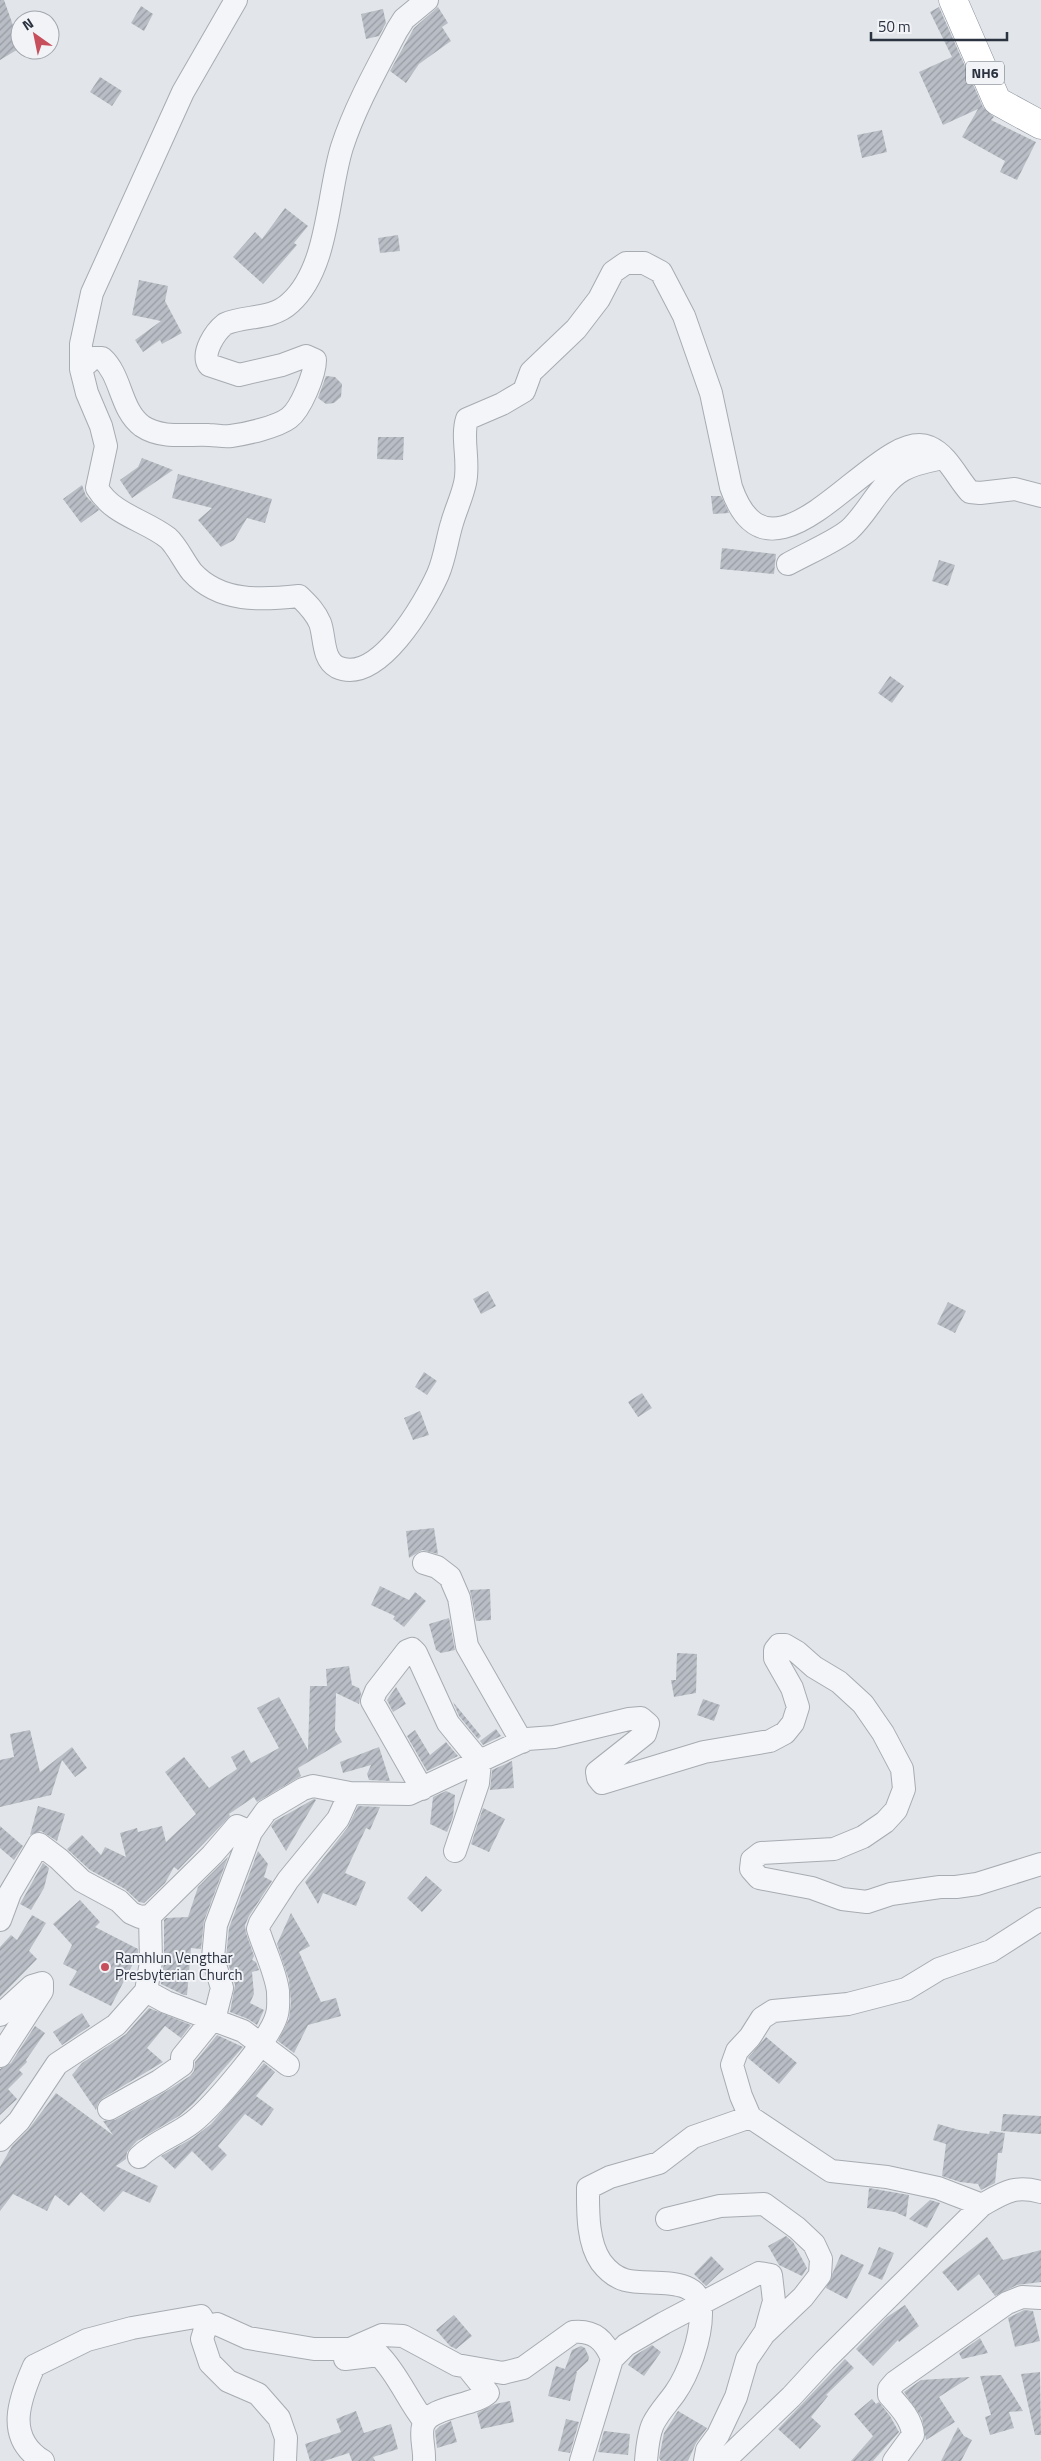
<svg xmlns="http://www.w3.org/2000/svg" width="1041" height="2461" font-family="'Titillium Web',sans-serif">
  <defs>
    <pattern id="building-hatch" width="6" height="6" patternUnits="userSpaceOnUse" patternTransform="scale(1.25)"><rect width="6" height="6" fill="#b9bec6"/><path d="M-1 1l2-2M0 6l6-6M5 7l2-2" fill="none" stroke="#979ba2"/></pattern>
  </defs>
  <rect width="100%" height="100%" fill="#e2e5e9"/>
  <path fill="url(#building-hatch)" d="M 0,0 L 4,0 L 15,31 L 20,28 L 20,48 L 0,60 Z
    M 141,6 L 153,14 L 144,31 L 131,23 Z
    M 438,7 L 448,23 L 442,27 L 451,41 L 419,64 L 406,83 L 390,71 L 414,28 Z
    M 939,7 L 983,107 L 994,117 L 991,120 L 1036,142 L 1017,180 L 1000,172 L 1005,161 L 962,137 L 978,109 L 943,125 L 919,72 L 952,57 L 930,12 Z
    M 383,9 L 386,23 L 379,36 L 366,39 L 361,14 Z
    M 100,77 L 122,91 L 112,106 L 90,92 Z
    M 882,130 L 887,152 L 862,158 L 857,135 Z
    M 285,208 L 308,226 L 294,243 L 297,245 L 263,284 L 233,257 L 255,232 L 262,239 Z
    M 398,235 L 400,251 L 380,253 L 378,238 Z
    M 139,280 L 168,286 L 165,301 L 182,333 L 162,344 L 160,340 L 143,352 L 135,340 L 161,321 L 132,315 Z
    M 326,376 L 335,377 L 342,384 L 341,397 L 334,403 L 326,404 L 318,398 Z
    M 378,437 L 404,437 L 403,460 L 377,459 Z
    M 142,458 L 173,470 L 132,498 L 120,480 L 138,467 Z
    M 178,474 L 272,499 L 265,523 L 247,518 L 234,540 L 221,547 L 198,520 L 212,508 L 172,498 Z
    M 82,485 L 86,496 L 99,510 L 81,523 L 63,499 Z
    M 711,496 L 721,496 L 729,513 L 713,514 Z
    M 722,548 L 776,554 L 774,574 L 720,569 Z
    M 939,560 L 955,565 L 948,586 L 932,581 Z
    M 890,676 L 904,686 L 892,703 L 878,693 Z
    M 488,1291 L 496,1306 L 481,1314 L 473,1299 Z
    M 948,1302 L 966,1311 L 955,1333 L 937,1324 Z
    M 424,1372 L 437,1381 L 427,1395 L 415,1387 Z
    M 642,1393 L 652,1408 L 638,1417 L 628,1402 Z
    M 420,1411 L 429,1435 L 413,1440 L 404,1418 Z
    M 434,1528 L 438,1554 L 422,1550 L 409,1558 L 406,1531 Z
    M 380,1586 L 409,1600 L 415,1592 L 426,1601 L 404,1627 L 393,1619 L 395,1616 L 371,1605 Z
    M 490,1589 L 491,1620 L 476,1621 L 470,1590 Z
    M 449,1618 L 455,1650 L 441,1653 L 436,1650 L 429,1624 Z
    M 677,1653 L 697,1654 L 696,1693 L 674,1697 L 671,1680 L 676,1680 Z
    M 349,1666 L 352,1685 L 359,1688 L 361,1693 L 359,1704 L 336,1693 L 335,1730 L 342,1742 L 298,1768 L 301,1776 L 257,1802 L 254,1797 L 229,1814 L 230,1816 L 178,1870 L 174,1867 L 165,1883 L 144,1903 L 139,1902 L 125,1889 L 90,1870 L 67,1849 L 82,1835 L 101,1855 L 105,1847 L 126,1857 L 120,1833 L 137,1828 L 138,1832 L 162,1826 L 166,1842 L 196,1814 L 165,1772 L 184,1757 L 209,1788 L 237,1769 L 231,1757 L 244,1750 L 251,1763 L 279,1748 L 257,1708 L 279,1697 L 308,1750 L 310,1686 L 327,1686 L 326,1669 Z
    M 396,1687 L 406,1704 L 393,1712 L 387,1700 Z
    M 703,1699 L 720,1705 L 714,1721 L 697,1715 Z
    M 453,1702 L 481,1736 L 478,1739 L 459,1716 Z
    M 496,1729 L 501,1736 L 483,1745 L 480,1741 Z
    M 30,1730 L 40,1772 L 72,1747 L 87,1768 L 75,1777 L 62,1760 L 51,1795 L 0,1807 L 0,1760 L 14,1757 L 10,1734 Z
    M 415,1730 L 430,1755 L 446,1742 L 458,1756 L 427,1771 L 407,1736 Z
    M 379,1747 L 390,1781 L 369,1780 L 367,1774 L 371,1765 L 343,1773 L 340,1762 Z
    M 512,1761 L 514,1788 L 490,1790 L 492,1770 Z
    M 446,1791 L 455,1795 L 453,1817 L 447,1832 L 430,1824 L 433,1797 Z
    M 314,1799 L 316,1800 L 286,1851 L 271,1826 L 275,1821 Z
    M 38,1806 L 65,1814 L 57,1841 L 41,1831 L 30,1835 Z
    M 358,1806 L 380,1807 L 370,1830 L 366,1828 L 345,1873 L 366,1882 L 356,1906 L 323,1893 L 318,1904 L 305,1882 L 348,1827 Z
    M 483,1808 L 505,1819 L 489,1852 L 471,1844 Z
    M 0,1826 L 23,1846 L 14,1860 L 0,1848 Z
    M 258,1851 L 268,1864 L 264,1877 L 272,1881 L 249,1916 L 245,1925 L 246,1933 L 254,1956 L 252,1960 L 256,1962 L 259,1970 L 252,1972 L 254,1994 L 250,2003 L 264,2010 L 257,2025 L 248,2019 L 230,2012 L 235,1985 L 226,1957 L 229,1928 Z
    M 228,1857 L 204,1921 L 201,1949 L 191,1948 L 187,1995 L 184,1995 L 161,1984 L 164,1962 L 164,1920 L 166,1918 L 188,1917 L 198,1887 Z
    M 43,1863 L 49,1868 L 44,1888 L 31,1910 L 20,1904 Z
    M 426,1876 L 442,1890 L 422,1912 L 407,1898 Z
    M 80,1900 L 100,1922 L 95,1927 L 138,1949 L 138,1954 L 111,2006 L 69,1985 L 77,1971 L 63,1964 L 72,1945 L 53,1924 Z
    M 291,1913 L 310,1946 L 299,1952 L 321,2002 L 336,1998 L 341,2016 L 308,2025 L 294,2053 L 278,2041 L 289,2019 L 291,2002 L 289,1980 L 277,1944 Z
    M 32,1915 L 46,1923 L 29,1951 L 37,1959 L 0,1997 L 0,1947 L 11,1935 L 17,1940 Z
    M 149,2008 L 191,2025 L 181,2038 L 165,2026 L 147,2048 L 163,2062 L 103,2098 L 98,2103 L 96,2110 L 72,2075 L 82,2063 L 126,2034 Z
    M 82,2013 L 90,2026 L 62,2045 L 53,2032 Z
    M 35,2026 L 45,2033 L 26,2060 L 27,2062 L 19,2070 L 23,2074 L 8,2089 L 17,2099 L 0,2115 L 0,2069 L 11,2063 Z
    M 217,2035 L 243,2047 L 193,2104 L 179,2116 L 137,2141 L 127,2152 L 126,2159 L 116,2166 L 158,2186 L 150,2203 L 123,2191 L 104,2212 L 81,2192 L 69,2206 L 55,2195 L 47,2211 L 13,2194 L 0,2211 L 0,2167 L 12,2146 L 28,2130 L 56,2093 L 113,2135 L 103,2121 L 115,2120 L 165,2092 L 190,2076 L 194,2071 L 195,2062 Z
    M 766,2037 L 797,2063 L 779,2084 L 748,2058 Z
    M 264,2063 L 275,2072 L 256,2096 L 274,2109 L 262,2126 L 245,2114 L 218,2146 L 227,2155 L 212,2171 L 192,2151 L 175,2169 L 161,2156 L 193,2138 L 211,2124 Z
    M 1003,2114 L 1041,2116 L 1041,2134 L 1001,2131 Z
    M 938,2124 L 959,2130 L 989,2134 L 990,2131 L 1005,2133 L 1002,2153 L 998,2153 L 995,2183 L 981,2190 L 978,2184 L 960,2182 L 942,2176 L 946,2144 L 933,2140 Z
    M 869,2188 L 909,2195 L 906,2217 L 895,2212 L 867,2208 Z
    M 930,2200 L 940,2203 L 927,2228 L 909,2219 Z
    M 786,2236 L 793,2242 L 807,2268 L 802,2276 L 779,2265 L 768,2246 Z
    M 987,2237 L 1003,2260 L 1041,2250 L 1041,2282 L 1017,2285 L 995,2296 L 979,2274 L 958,2291 L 942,2272 Z
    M 879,2247 L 894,2253 L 882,2280 L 868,2274 Z
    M 841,2254 L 864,2265 L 847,2299 L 826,2288 Z
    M 711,2256 L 724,2269 L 706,2286 L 694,2274 Z
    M 905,2305 L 919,2326 L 899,2342 L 898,2340 L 873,2366 L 856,2349 L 887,2317 Z
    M 1024,2310 L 1033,2311 L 1040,2341 L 1015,2347 L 1008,2318 Z
    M 454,2315 L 472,2336 L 456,2349 L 450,2346 L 436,2330 Z
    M 980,2338 L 988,2353 L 962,2359 L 959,2353 Z
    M 652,2345 L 661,2352 L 644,2376 L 628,2365 L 634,2356 Z
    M 581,2346 L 585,2348 L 589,2357 L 588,2361 L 576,2372 L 577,2372 L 570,2401 L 548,2396 L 556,2366 L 565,2369 L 572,2350 Z
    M 845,2359 L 854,2368 L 826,2395 L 828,2396 L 811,2417 L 821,2426 L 800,2449 L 778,2429 Z
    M 1040,2372 L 1041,2435 L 1035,2435 L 1021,2374 Z
    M 1001,2375 L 1023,2411 L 1009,2412 L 1014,2428 L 990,2435 L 985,2417 L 991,2415 L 980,2376 Z
    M 970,2377 L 939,2397 L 955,2422 L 926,2440 L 922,2418 L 904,2392 L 921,2380 Z
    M 872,2399 L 876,2404 L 879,2402 L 890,2416 L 899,2432 L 873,2461 L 851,2461 L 873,2436 L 854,2414 Z
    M 510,2401 L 514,2422 L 481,2429 L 477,2413 L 495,2404 Z
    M 356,2411 L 364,2433 L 391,2424 L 398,2449 L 373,2457 L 375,2461 L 352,2461 L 349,2453 L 324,2461 L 310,2461 L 305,2444 L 341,2432 L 336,2419 Z
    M 678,2411 L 707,2428 L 696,2443 L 688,2461 L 661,2461 L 659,2458 L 664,2433 Z
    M 566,2419 L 579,2422 L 570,2453 L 558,2451 Z
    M 451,2421 L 457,2442 L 437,2448 L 435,2431 L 440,2426 Z
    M 958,2427 L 964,2436 L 972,2440 L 961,2461 L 941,2461 Z
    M 604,2431 L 630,2434 L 628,2455 L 598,2452 Z"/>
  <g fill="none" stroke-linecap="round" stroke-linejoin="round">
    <defs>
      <path id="minor" d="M 236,0 L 183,92 L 92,293 L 81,344 L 81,369 L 87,393 L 101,426 L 106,446 L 97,488 C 113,515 145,520 168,538 C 177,546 184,562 192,572 C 220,603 262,600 299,596 C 307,604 315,611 320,623 C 325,636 322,659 337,667 C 378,686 425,603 438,574 C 445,558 447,539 452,523 C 456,509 462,497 465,483 C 470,462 461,438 467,419 L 502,404 L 524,391 L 531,372 L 576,329 L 599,299 L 613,272 L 626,263 L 644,263 L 661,272 L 684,316 L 711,393 L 731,487 C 773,608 878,424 929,447 C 948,455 957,478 970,492 L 980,493 L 1015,489 L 1041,496
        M 81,369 L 93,358 L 102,358 C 122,376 120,410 142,426 C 161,439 187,434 209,435 C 216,435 224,437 231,436 C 246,434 277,427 289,418 C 301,409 315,374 315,360 L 306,356 L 282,365 L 239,375 L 209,365 C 201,353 215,332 225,324 C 246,315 272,320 290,303 C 329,268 327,195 342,147 C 355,107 377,68 397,30 L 404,19 L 427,0
        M 788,564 C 804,555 836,541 849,530 C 868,513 880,483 903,470 C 915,463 929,461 943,458
        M 424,1563 L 437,1567 L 450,1577 L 459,1598 L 467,1646 L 522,1742
        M 422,1789 L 372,1701 L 376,1691 L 407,1651 L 412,1649 L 416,1653 L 448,1723 L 480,1762 L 478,1783 L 455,1851
        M 0,1920 L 10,1893 L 39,1844 L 59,1859 L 82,1881 L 119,1901 L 131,1913 L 140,1917 L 150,1916
        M 146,1991 L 166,2002 L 243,2031 L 288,2065
        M 0,2015 L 32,1986 L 42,1983 L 42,1991 L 0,2056
        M 109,2109 L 159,2081 L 182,2065 L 182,2057 L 212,2020 L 216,2012 L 222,1988 L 213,1958 L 216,1925 L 251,1832
        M 0,2140 L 19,2121 L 57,2064 L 116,2025 L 146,1991 L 151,1962 L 150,1916 L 212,1855 L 237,1826 L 251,1832 L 266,1811 L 303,1789 L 313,1786 L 350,1793 L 409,1794 L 527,1739 L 554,1737 L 629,1719 L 641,1718 L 648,1724 L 645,1734 L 597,1772 L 598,1778 L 602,1783 L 704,1752 L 770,1741 L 785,1733 L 793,1723 L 798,1707 L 792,1688 L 775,1658 L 775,1650 L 779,1645 L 785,1645 L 797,1652 L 814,1667 L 839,1682 L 863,1704 L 883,1733 L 902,1769 L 904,1789 L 896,1810 L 885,1822 L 863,1837 L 834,1849 L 761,1853 L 752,1860 L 751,1869 L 759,1878 L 812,1888 L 842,1899 L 867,1902 L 891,1894 L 940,1887 L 956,1887 L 977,1884 L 1041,1864
        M 139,2157 C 157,2140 175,2136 193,2122 C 213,2106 272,2038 277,2014 C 279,2007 278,1998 278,1991 C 275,1970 264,1949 258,1929 L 260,1923 L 288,1880 L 338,1819 L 350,1793
        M 982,2205 L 938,2188 L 887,2177 L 831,2171 L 750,2117 L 741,2096 L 732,2065 L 737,2051 L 750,2037 L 762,2018 L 773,2011 L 848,2004 L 906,1989 L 939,1969 L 991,1951 L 1041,1919
        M 667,2219 L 720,2206 L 764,2204 L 797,2228 L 814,2244 L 821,2259 L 820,2275 L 803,2297 L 764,2334 L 747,2359 L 736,2397 L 718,2435 L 707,2450 L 705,2461
        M 345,2359 L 379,2355 C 398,2374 408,2401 425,2422
        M 612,2359 L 626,2345 L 664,2323 L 759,2273 L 771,2275 L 774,2301 L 766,2330
        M 43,2461 C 5,2438 19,2400 34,2366 L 87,2340 L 132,2328 L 201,2316 L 206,2326
        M 285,2461 L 286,2438 L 279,2418 L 258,2394 L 228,2381 L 210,2363 L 202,2339 L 206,2326 L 217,2324 L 248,2338 L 314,2349 L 350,2349 L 382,2335 L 403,2336 L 457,2365 L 503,2373 L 523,2368 L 573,2332 C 593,2330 605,2340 612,2359 L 581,2461
        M 424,2461 C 425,2450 420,2436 423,2426 C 428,2406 475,2406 488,2393 L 467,2367
        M 646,2461 C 647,2449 648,2435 653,2424 C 659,2412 668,2403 675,2393 C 689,2373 701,2338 701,2314 C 703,2272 650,2287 625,2280 C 615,2277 607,2270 601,2262 C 587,2242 588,2210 588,2188 L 610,2177 L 659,2163 L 693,2137 L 750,2117
        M 724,2461 L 791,2397 L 825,2360 L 982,2205 C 1005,2192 1014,2185 1041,2192
        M 894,2461 L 913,2435 C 912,2419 899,2406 889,2395 L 889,2389 L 895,2382 L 1007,2303 L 1022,2297 L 1041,2298"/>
      <path id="highway" d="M 953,0 L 997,101 L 1041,125"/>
    </defs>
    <use href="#minor" stroke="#a7acb3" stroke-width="24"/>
    <use href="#highway" stroke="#8a929f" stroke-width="29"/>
    <use href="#minor" stroke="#f4f5f8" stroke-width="22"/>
    <use href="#highway" stroke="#fff" stroke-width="28"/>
  </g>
  <circle fill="#c74f5c" stroke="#f1f3f7" stroke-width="2" cx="105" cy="1967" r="5"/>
  <g text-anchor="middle" stroke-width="4" stroke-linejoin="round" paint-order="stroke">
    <rect fill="#f1f3f7" stroke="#666c77" stroke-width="1" x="966" y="61.5" width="38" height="23" rx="4"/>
    <g font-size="14" font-weight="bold" fill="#2b3240">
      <text x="985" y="78">NH6</text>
    </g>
    <g font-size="15" fill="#2b3240" stroke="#f1f3f7" text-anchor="start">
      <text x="115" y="1963">Ramhlun Vengthar<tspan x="115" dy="17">Presbyterian Church</tspan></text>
    </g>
  </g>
  <g transform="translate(35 35) rotate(327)"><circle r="24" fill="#f1f3f7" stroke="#a2a6ae"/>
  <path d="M0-4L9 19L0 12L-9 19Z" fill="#c74f5c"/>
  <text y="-8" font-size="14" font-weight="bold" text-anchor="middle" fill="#2b3240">N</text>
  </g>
  <path d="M871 32v8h136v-8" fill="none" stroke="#2b3240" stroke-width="2.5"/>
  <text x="878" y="32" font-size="15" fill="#2b3240" stroke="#f1f3f7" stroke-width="4" paint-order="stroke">50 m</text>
</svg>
